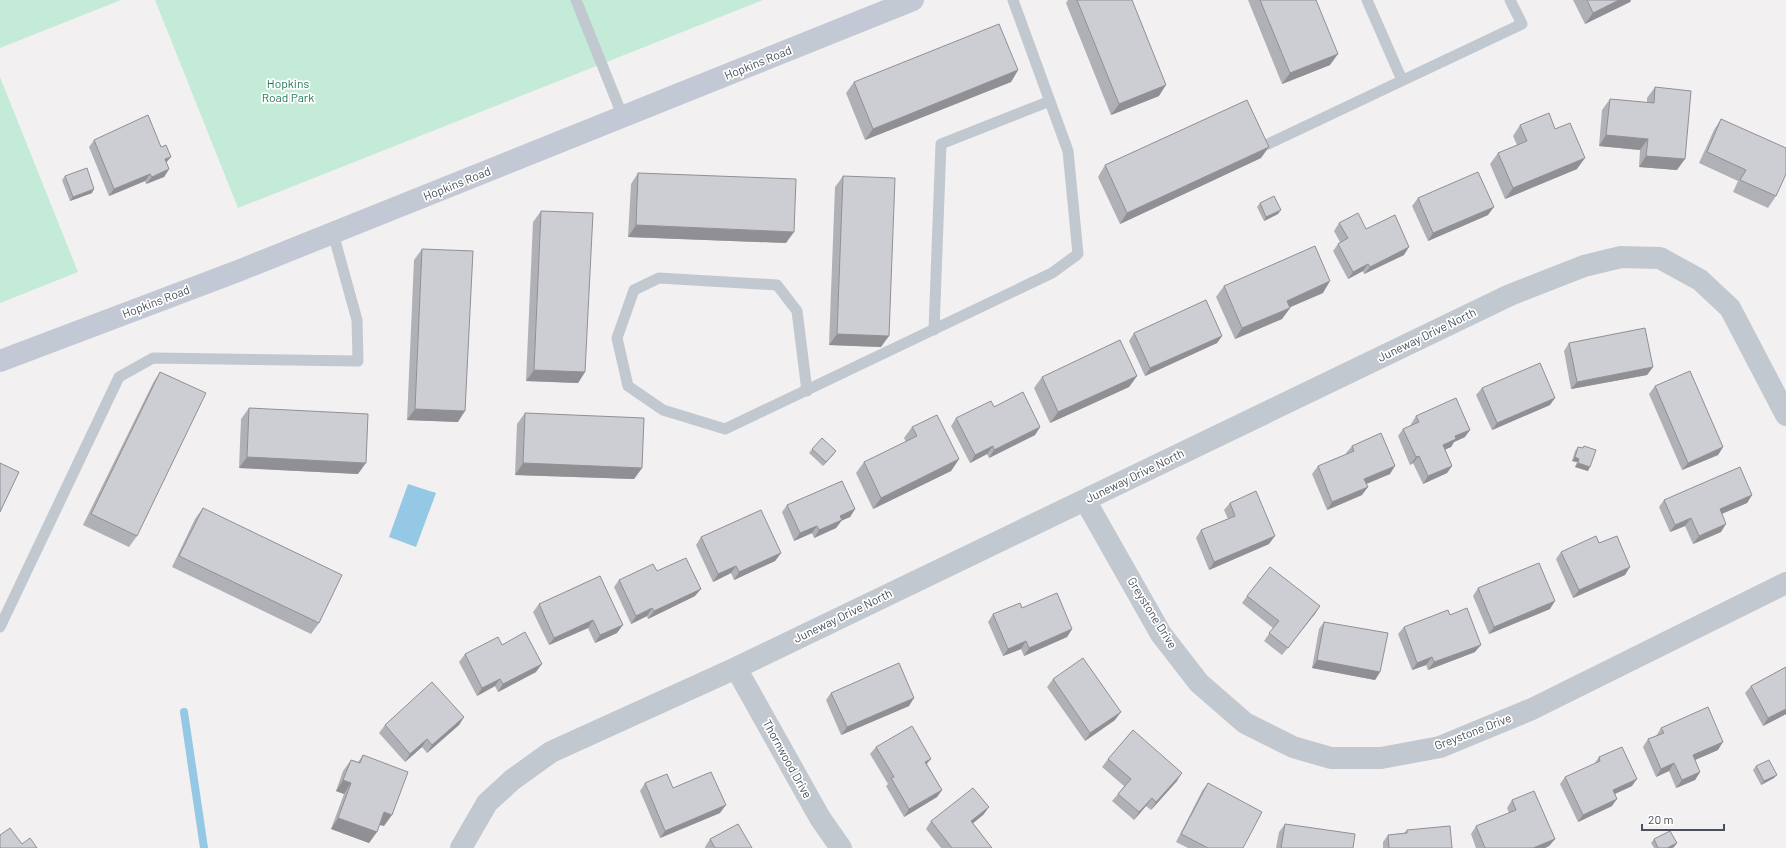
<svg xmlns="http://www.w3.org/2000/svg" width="1786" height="848" font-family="Barlow,sans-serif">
  <rect width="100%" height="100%" fill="#f2f0f0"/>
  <path fill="#c3ebd8" d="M 0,0 L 121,0 L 0,48 Z
    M 155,0 L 763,0 L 238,208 Z
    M 0,77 L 78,272 L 0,303 Z"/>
  <path fill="#94c8e4" d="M 408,484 L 436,493 L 416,547 L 389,537 Z"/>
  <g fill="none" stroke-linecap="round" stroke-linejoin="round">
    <path stroke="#94c8e4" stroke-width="8" d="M 184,712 L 204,848"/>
    <path stroke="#c2c8d0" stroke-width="11" d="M 576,0 L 623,117
      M 1367,0 L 1402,80
      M 1268,144 L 1522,24 L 1510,0
      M 934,330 L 941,144 L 1050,101
      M 807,391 L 797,311 L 777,285 L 659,278 L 634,290 L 617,338 L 628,386 L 663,410 L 725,429 L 1052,273 L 1078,254 L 1068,151 L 1013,0
      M 0,627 L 119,377 L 153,358 L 358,361 L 357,320 L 333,233"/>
    <path stroke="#c2c8d0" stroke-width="22" d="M 1085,500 L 1161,634 L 1199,683 L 1245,723 L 1293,747 L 1331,758 L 1381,758 L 1440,747 L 1532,709 L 1786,583
      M 736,668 L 820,818 L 841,848
      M 461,848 L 487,803 L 512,780 L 551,752 L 736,668 L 1510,295 L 1584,266 L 1621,257 L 1660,258 L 1700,280 L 1730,308 L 1786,415"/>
    <path stroke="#c2c9d5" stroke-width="22" d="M 0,361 L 238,271 L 913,0"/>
  </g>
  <path fill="#b0b1b6" d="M 1068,0 L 1132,0 L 1159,96 L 1111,115 L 1066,3 Z
    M 1248,0 L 1316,0 L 1330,65 L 1282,84 Z
    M 1573,0 L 1631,0 L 1630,2 L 1585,24 Z
    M 1018,70 L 1011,82 L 865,140 L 846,93 L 854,82 Z
    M 1655,87 L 1677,170 L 1639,167 L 1640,150 L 1599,146 L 1602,110 L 1610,99 L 1647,103 L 1647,98 Z
    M 1721,119 L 1776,196 L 1768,208 L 1733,192 L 1738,181 L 1699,163 L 1714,130 Z
    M 1520,125 L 1555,129 L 1577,169 L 1505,199 L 1490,164 L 1498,153 L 1517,145 L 1513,136 Z
    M 94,140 L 161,147 L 169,169 L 164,177 L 146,184 L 145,181 L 109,196 L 89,147 Z
    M 1261,158 L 1120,224 L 1098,177 L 1105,165 Z
    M 638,173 L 786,243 L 628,237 L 631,184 Z
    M 65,176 L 92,193 L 70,201 L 62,180 Z
    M 843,176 L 881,347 L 829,345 L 835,187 Z
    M 1418,198 L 1488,215 L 1428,241 L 1412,206 Z
    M 1260,203 L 1278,214 L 1264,221 L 1257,207 Z
    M 541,211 L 585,372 L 578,383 L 526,381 L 533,222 Z
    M 1339,223 L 1366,229 L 1404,255 L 1364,274 L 1363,271 L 1348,279 L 1333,251 L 1338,244 L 1340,242 L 1334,231 Z
    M 422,249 L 458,422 L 407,420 L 414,260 Z
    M 1224,286 L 1323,293 L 1290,307 L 1290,308 L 1282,319 L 1235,339 L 1216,297 Z
    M 1134,333 L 1222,336 L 1217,343 L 1145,376 L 1129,341 Z
    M 1569,343 L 1653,367 L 1647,375 L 1571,389 L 1564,351 Z
    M 160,372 L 137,536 L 129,547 L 83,525 L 153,383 Z
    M 1137,376 L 1129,387 L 1050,423 L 1034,388 L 1042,377 Z
    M 1655,386 L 1723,447 L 1718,455 L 1682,470 L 1649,394 Z
    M 1482,388 L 1550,405 L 1492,430 L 1476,395 Z
    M 994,407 L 1040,427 L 1035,435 L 989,458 L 987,454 L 970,463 L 951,426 L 956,418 Z
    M 249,408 L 358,474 L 239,468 L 241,419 Z
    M 525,413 L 642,468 L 634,479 L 515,475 L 517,424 Z
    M 1416,416 L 1465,437 L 1454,442 L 1451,447 L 1445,449 L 1452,466 L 1447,473 L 1423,484 L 1413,463 L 1410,465 L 1398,436 L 1403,429 L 1411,425 L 1411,424 Z
    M 912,427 L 959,459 L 951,471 L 873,509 L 856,473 L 864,462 L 906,442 L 904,438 Z
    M 1352,446 L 1390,474 L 1366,484 L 1362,495 L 1327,510 L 1312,474 L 1318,466 L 1346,454 L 1346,453 Z
    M 1584,446 L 1588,471 L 1575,467 L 1577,462 L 1572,461 L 1575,451 L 1578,447 L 1583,448 Z
    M 812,449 L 833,455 L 823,466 L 809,453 Z
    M 1752,495 L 1747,503 L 1722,514 L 1721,532 L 1693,544 L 1685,526 L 1670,532 L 1659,507 L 1664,500 Z
    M 1230,503 L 1269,544 L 1209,570 L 1196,538 L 1201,530 L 1228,519 L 1224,510 Z
    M 787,505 L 855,509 L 850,517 L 842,520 L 836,528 L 814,538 L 812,533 L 794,541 L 782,512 Z
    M 203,508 L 319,623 L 311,634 L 172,567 L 195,519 Z
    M 701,537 L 781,553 L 775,561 L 734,580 L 731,573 L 713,582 L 696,545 Z
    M 1599,543 L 1625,575 L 1573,598 L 1556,559 L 1561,552 Z
    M 657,571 L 695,596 L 648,619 L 647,616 L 631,624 L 614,587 L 619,580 Z
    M 600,576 L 617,633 L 595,643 L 588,628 L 549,645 L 533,612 L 539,604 Z
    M 1478,588 L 1550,609 L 1489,634 L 1473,596 Z
    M 1247,596 L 1320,606 L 1282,655 L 1264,641 L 1273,628 L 1242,603 Z
    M 1022,608 L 1072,629 L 1067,637 L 1024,656 L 1021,649 L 1003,656 L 988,622 L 993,614 Z
    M 1450,615 L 1475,652 L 1428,670 L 1426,665 L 1412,670 L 1398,634 L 1404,627 Z
    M 1324,622 L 1380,672 L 1375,680 L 1312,668 L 1319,629 Z
    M 502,645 L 536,672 L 498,692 L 495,686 L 477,696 L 459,662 L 465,654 Z
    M 1786,667 L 1786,714 L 1763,726 L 1745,693 L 1751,686 Z
    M 1053,679 L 1115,720 L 1085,741 L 1047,687 Z
    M 831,693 L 909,706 L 841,735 L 826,700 Z
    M 464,717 L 459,725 L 427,753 L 422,747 L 405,762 L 379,733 L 385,725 Z
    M 1661,728 L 1718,750 L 1695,760 L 1700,772 L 1695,780 L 1676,788 L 1669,771 L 1656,777 L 1643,747 L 1648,739 L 1656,736 Z
    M 876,747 L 927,764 L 942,790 L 937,797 L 904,817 L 886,786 L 888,784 L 870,754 Z
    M 363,755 L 384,826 L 380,825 L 369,843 L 331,829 L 344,794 L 336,791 L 343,771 L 351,760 L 358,762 Z
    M 1599,757 L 1632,786 L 1615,794 L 1612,806 L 1578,822 L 1560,784 L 1565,777 L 1594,764 Z
    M 1108,759 L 1177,781 L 1151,810 L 1146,806 L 1134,820 L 1112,801 L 1118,794 L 1124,786 L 1102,767 Z
    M 1756,766 L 1774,778 L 1761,785 L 1753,770 Z
    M 645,783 L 673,788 L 720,813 L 660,838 L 640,791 Z
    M 1208,783 L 1243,848 L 1188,848 L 1176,842 L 1202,791 Z
    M 1512,800 L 1555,839 L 1549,846 L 1545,848 L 1476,848 L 1471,834 L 1476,826 L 1509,813 L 1507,808 Z
    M 989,807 L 983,815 L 973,823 L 992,848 L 941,848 L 926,829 L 931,821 Z
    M 1285,824 L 1353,848 L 1276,848 L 1279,832 Z
    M 1407,830 L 1452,848 L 1383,848 L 1383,842 L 1388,835 L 1404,833 Z
    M 710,839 L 752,848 L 705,848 L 705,847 Z
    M 1654,839 L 1677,843 L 1674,847 L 1672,848 L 1654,848 L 1651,843 Z"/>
  <path fill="#909094" d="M 1619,0 L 1631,0 L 1630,2 L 1585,24 L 1593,13 Z
    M 1338,54 L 1330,65 L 1282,84 L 1290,73 Z
    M 1018,70 L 1011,82 L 865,140 L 873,129 Z
    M 1166,85 L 1159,96 L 1111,115 L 1119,104 Z
    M 1606,135 L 1648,139 L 1640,150 L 1599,146 Z
    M 1269,147 L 1261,158 L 1120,224 L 1127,213 Z
    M 1646,156 L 1685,159 L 1677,170 L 1639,167 Z
    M 171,157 L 165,164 L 165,159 Z
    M 1585,158 L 1577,169 L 1505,199 L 1513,188 Z
    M 169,169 L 164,177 L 146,184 L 152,177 Z
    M 150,174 L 145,181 L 109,196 L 114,189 Z
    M 94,189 L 92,193 L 70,201 L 73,197 Z
    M 1494,207 L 1488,215 L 1428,241 L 1433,233 Z
    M 1281,210 L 1278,214 L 1264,221 L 1266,217 Z
    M 636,225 L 794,232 L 786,243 L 628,237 Z
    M 1409,247 L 1404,255 L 1364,274 L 1370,267 Z
    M 1368,264 L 1363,271 L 1348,279 L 1353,272 Z
    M 1330,281 L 1323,293 L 1279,312 L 1287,301 Z
    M 1290,308 L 1282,319 L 1235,339 L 1242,328 Z
    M 837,334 L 889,336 L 881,347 L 829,345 Z
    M 1222,336 L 1217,343 L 1145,376 L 1150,368 Z
    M 1653,367 L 1647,375 L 1571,389 L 1577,382 Z
    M 534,370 L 585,372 L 578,383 L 526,381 Z
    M 1137,376 L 1129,387 L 1050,423 L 1058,412 Z
    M 1555,398 L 1550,405 L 1492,430 L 1497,423 Z
    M 415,409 L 465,411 L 458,422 L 407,420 Z
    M 1040,427 L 1035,435 L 989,458 L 994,450 Z
    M 1470,430 L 1465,437 L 1454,442 L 1451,447 L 1438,453 L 1443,445 L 1455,436 Z
    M 993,446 L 987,454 L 970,463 L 975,455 Z
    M 1723,447 L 1718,455 L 1682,470 L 1688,463 Z
    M 836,451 L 833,455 L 823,466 L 826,462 Z
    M 1419,456 L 1413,463 L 1410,465 L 1416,457 Z
    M 247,457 L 366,463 L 358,474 L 239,468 Z
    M 1575,457 L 1579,459 L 1577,462 L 1572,461 Z
    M 959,459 L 951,471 L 873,509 L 881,498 Z
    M 523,463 L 642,468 L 634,479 L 515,475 Z
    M 1578,463 L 1590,467 L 1588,471 L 1575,467 Z
    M 1395,466 L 1390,474 L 1359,487 L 1364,479 Z
    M 1452,466 L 1447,473 L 1423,484 L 1428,476 Z
    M 1368,487 L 1362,495 L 1327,510 L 1332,502 Z
    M 1752,495 L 1747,503 L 1714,517 L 1720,509 Z
    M 855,509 L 850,517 L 834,524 L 840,516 Z
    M 1691,518 L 1685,526 L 1670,532 L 1675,525 Z
    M 842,520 L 836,528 L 814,538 L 819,530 Z
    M 1726,524 L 1721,532 L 1693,544 L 1699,536 Z
    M 817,526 L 812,533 L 794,541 L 800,533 Z
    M 1275,536 L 1269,544 L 1209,570 L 1214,562 Z
    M 781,553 L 775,561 L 734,580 L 739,572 Z
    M 736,566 L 731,573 L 713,582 L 718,574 Z
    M 1630,567 L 1625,575 L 1573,598 L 1579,590 Z
    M 701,589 L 695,596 L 648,619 L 654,611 Z
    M 1555,601 L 1550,609 L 1489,634 L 1494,627 Z
    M 1320,606 L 1315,614 L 1282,655 L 1288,648 Z
    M 652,608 L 647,616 L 631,624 L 636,616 Z
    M 593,620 L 588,628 L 549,645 L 554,638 Z
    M 623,625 L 617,633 L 595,643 L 600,635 Z
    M 1072,629 L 1067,637 L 1024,656 L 1029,648 Z
    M 1026,641 L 1021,649 L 1003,656 L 1008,649 Z
    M 1481,645 L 1475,652 L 1428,670 L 1434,662 Z
    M 1432,657 L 1426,665 L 1412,670 L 1417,663 Z
    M 1317,660 L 1380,672 L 1375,680 L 1312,668 Z
    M 542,664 L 536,672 L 498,692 L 503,684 Z
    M 500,679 L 495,686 L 477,696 L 482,688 Z
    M 914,698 L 909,706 L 841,735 L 847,727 Z
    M 1786,709 L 1786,714 L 1763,726 L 1768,718 Z
    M 1121,712 L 1115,720 L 1085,741 L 1090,733 Z
    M 464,717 L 459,725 L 427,753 L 432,745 Z
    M 427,739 L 422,747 L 405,762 L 410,754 Z
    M 1723,742 L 1718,750 L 1688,763 L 1693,755 Z
    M 931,759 L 925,766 L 925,762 Z
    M 1674,763 L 1669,771 L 1656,777 L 1661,769 Z
    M 1700,772 L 1695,780 L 1676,788 L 1682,780 Z
    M 1182,773 L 1177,781 L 1151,810 L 1156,802 Z
    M 1777,775 L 1774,778 L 1761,785 L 1764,781 Z
    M 1637,779 L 1632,786 L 1608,797 L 1613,790 Z
    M 343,780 L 351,783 L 344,794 L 336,791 Z
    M 942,790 L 937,797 L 904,817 L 909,809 Z
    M 1152,798 L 1146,806 L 1134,820 L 1139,812 Z
    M 1617,799 L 1612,806 L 1578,822 L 1583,815 Z
    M 726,805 L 720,813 L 660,838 L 665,831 Z
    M 989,807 L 983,815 L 966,829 L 971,821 Z
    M 384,812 L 392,815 L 384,826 L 377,824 Z
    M 338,818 L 377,832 L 369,843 L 331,829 Z
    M 1555,839 L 1549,846 L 1545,848 L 1533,848 Z
    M 1677,843 L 1674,847 L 1672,848 L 1667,848 Z"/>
  <path fill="#cdced4" stroke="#909094" d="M 1077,0 L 1132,0 L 1166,85 L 1119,104 Z
    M 1260,0 L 1316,0 L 1338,54 L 1290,73 Z
    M 1587,0 L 1619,0 L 1593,13 Z
    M 999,24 L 1018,70 L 873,129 L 854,82 Z
    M 1655,87 L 1691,91 L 1685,159 L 1646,156 L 1648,139 L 1606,135 L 1610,99 L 1654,103 Z
    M 1247,100 L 1269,147 L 1127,213 L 1105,165 Z
    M 1549,113 L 1555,129 L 1570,123 L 1585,158 L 1513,188 L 1498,153 L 1527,141 L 1520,125 Z
    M 148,115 L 161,147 L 166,145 L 171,157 L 165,159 L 169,169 L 152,177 L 150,174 L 114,189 L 94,140 Z
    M 1721,119 L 1786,148 L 1786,174 L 1776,196 L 1740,180 L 1746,170 L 1707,152 Z
    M 87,168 L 94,189 L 73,197 L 65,176 Z
    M 1478,172 L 1494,207 L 1433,233 L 1418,198 Z
    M 638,173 L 796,179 L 794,232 L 636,225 Z
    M 843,176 L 895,178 L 889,336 L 837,334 Z
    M 1274,196 L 1281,210 L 1266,217 L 1260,203 Z
    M 541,211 L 593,213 L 585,372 L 534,370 Z
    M 1358,213 L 1366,229 L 1395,215 L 1409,247 L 1370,267 L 1368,264 L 1353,272 L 1338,244 L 1348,238 L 1339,223 Z
    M 1315,246 L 1330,281 L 1287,301 L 1290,308 L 1242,328 L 1224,286 Z
    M 422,249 L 473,251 L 465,411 L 415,409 Z
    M 1206,300 L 1222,336 L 1150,368 L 1134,333 Z
    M 1645,328 L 1653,367 L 1577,382 L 1569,343 Z
    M 1120,340 L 1137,376 L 1058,412 L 1042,377 Z
    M 1540,363 L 1555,398 L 1497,423 L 1482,388 Z
    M 1690,371 L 1723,447 L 1688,463 L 1655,386 Z
    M 160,372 L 206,393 L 137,536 L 91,514 Z
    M 1023,392 L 1040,427 L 994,450 L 993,446 L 975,455 L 956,418 L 991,401 L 994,407 Z
    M 1456,398 L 1470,430 L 1455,436 L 1456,439 L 1443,445 L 1452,466 L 1428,476 L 1419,456 L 1416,457 L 1403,429 L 1419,422 L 1416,416 Z
    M 249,408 L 368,414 L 366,463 L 247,457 Z
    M 525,413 L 644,418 L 642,468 L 523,463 Z
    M 937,415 L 959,459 L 881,498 L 864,462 L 917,436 L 912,427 Z
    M 1381,433 L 1395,466 L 1364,479 L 1368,487 L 1332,502 L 1318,466 L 1354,451 L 1352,446 Z
    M 822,438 L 836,451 L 826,462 L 812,449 Z
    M 1584,446 L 1596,450 L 1590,467 L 1578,463 L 1579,459 L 1575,457 L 1578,447 L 1583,448 Z
    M 0,463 L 19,472 L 0,512 Z
    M 1740,467 L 1752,495 L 1720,509 L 1726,524 L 1699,536 L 1691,518 L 1675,525 L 1664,500 Z
    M 842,481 L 855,509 L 840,516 L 842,520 L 819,530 L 817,526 L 800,533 L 787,505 Z
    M 1256,491 L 1275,536 L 1214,562 L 1201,530 L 1235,516 L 1230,503 Z
    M 203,508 L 342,575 L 319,623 L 179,556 Z
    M 761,510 L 781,553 L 739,572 L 736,566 L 718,574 L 701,537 Z
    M 1596,536 L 1599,543 L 1617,536 L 1630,567 L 1579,590 L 1561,552 Z
    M 686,558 L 701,589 L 654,611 L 652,608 L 636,616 L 619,580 L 653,564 L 657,571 Z
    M 1539,563 L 1555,601 L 1494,627 L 1478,588 Z
    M 1270,567 L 1320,606 L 1288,648 L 1269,633 L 1279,621 L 1247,596 Z
    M 600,576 L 623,625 L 600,635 L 593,620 L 554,638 L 539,604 Z
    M 1057,593 L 1072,629 L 1029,648 L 1026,641 L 1008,649 L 993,614 L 1020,603 L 1022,608 Z
    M 1467,608 L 1481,645 L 1434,662 L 1432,657 L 1417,663 L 1404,627 L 1448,610 L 1450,615 Z
    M 1324,622 L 1388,633 L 1380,672 L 1317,660 Z
    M 525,632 L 542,664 L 503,684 L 500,679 L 482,688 L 465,654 L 498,637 L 502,645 Z
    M 1083,658 L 1121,712 L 1090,733 L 1053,679 Z
    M 899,663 L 914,698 L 847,727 L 831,693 Z
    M 1786,667 L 1786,709 L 1768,718 L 1751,686 Z
    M 432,682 L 464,717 L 432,745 L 427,739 L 410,754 L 385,725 Z
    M 1708,707 L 1723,742 L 1693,755 L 1700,772 L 1682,780 L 1674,763 L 1661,769 L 1648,739 L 1664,733 L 1661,728 Z
    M 912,726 L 931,759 L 925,762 L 942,790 L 909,809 L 891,778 L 894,777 L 876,747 Z
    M 1133,730 L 1182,773 L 1156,802 L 1152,798 L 1139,812 L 1118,794 L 1131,779 L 1108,759 Z
    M 1622,747 L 1637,779 L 1613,790 L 1617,799 L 1583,815 L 1565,777 L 1600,761 L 1599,757 Z
    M 363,755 L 408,772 L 392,815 L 384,812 L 377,832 L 338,818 L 351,783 L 343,780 L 351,760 L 360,763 Z
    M 1769,760 L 1777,775 L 1764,781 L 1756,766 Z
    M 711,772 L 726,805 L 665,831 L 645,783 L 667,774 L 673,788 Z
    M 1208,783 L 1262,812 L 1243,848 L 1208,848 L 1181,834 Z
    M 973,788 L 989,807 L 971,821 L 992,848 L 952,848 L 931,821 Z
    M 1534,791 L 1555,839 L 1533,848 L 1485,848 L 1476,826 L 1516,810 L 1512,800 Z
    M 738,824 L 752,848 L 715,848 L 710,839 Z
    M 1285,824 L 1355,834 L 1353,848 L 1281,848 Z
    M 1450,826 L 1452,848 L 1389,848 L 1388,835 L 1407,833 L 1407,830 Z
    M 10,828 L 22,844 L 30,838 L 37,848 L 0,848 L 0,835 Z
    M 1670,831 L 1677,843 L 1667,848 L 1658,848 L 1654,839 Z"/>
  <g text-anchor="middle" stroke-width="3.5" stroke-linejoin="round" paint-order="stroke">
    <g font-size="12" fill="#49505c" stroke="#fff">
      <text transform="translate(758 63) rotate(-22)" y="4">Hopkins Road</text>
      <text transform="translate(457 184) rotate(-22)" y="4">Hopkins Road</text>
      <text transform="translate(156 302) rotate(-21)" y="4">Hopkins Road</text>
      <text transform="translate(1427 335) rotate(-26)" y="4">Juneway Drive North</text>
      <text transform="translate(1135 476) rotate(-26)" y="4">Juneway Drive North</text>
      <text transform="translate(1152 613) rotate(58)" y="4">Greystone Drive</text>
      <text transform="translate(843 616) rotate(-26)" y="4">Juneway Drive North</text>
      <text transform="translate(1473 732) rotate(-21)" y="4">Greystone Drive</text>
      <text transform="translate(787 759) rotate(61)" y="4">Thornwood Drive</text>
    </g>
    <g font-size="12" fill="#207758" stroke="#fff">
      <text x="288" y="88">Hopkins<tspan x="288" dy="14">Road Park</tspan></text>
    </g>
  </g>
  <path d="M1642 824v6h82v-6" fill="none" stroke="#49505c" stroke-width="2"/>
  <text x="1648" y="824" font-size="12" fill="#49505c" stroke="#ffffff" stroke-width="3" paint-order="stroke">20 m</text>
</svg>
